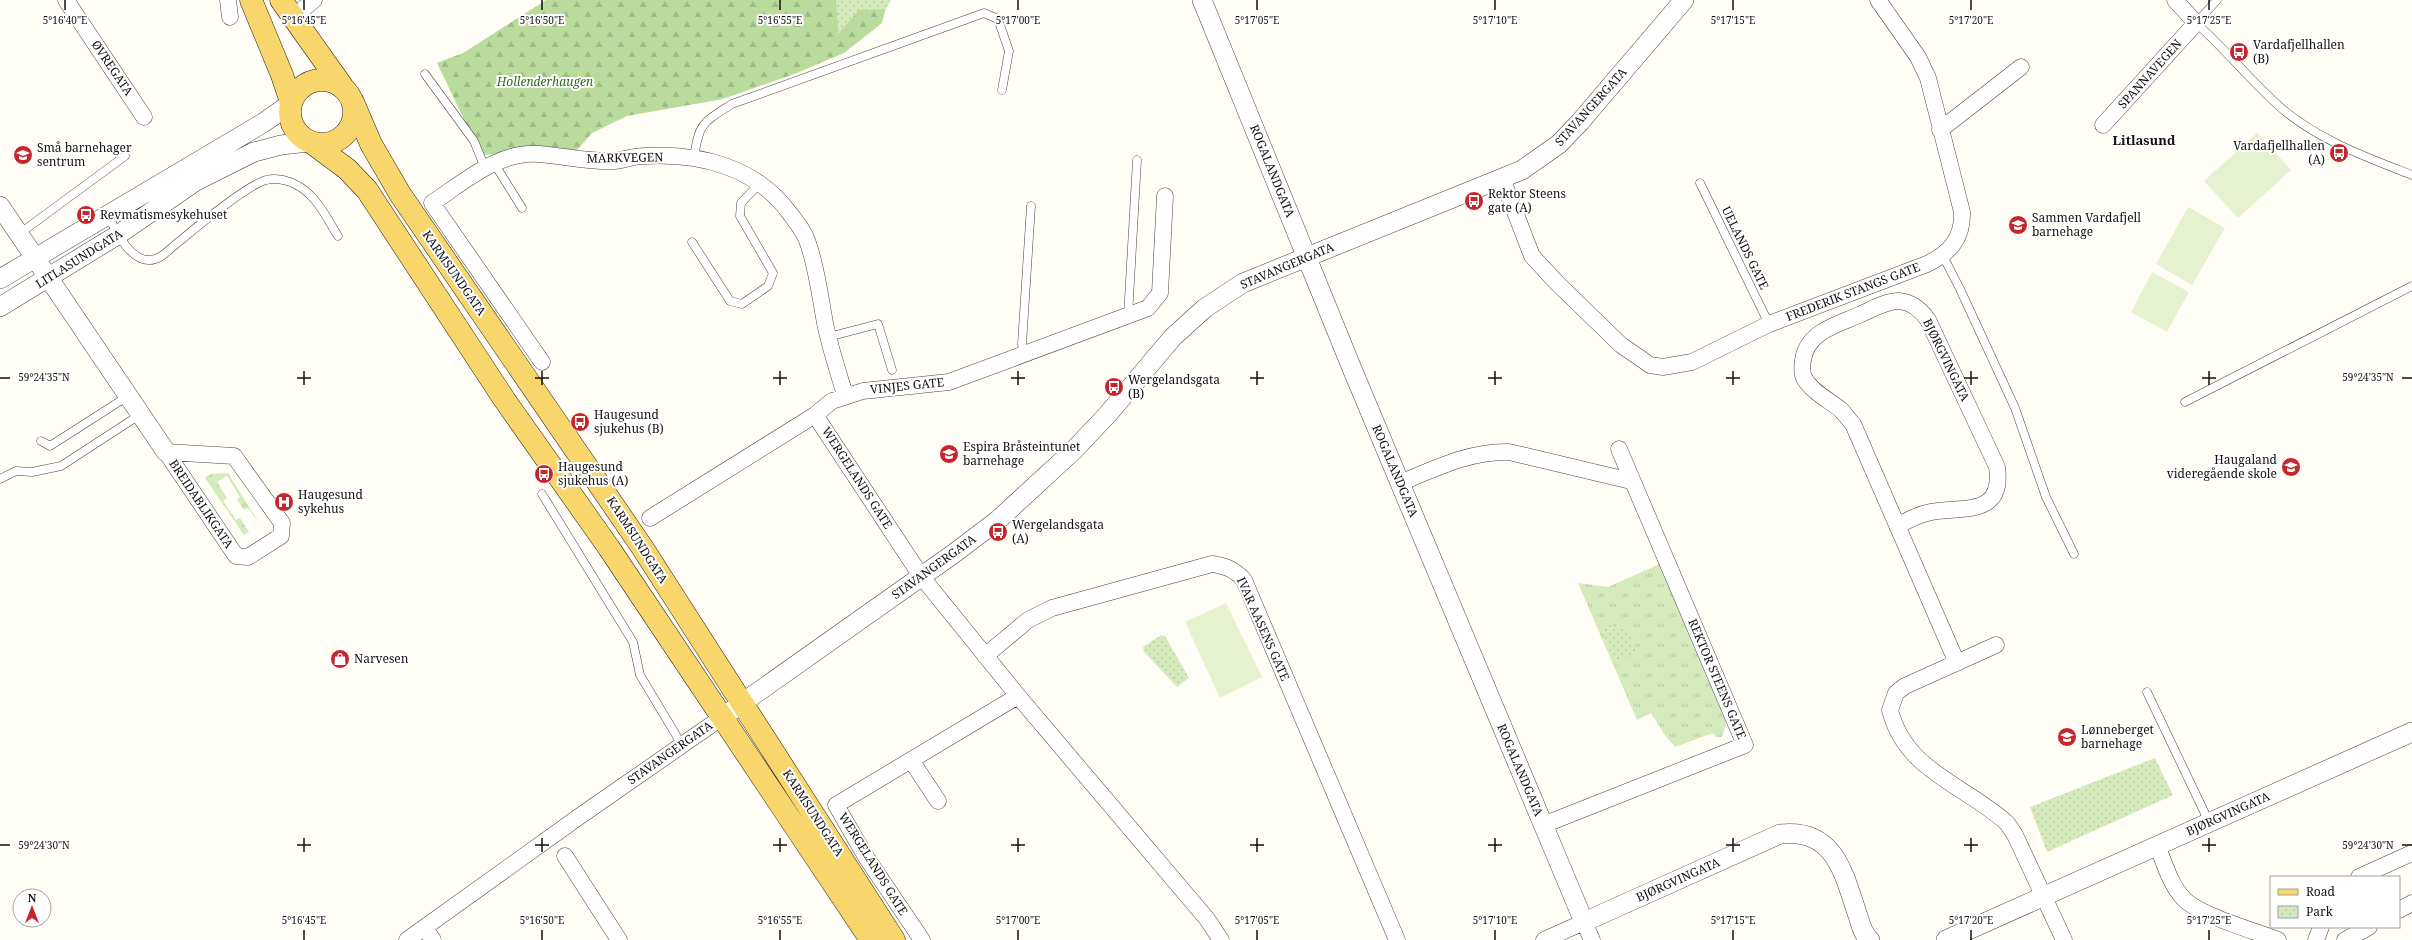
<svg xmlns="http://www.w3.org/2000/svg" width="2412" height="940" font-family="'Noto Serif',serif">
  <defs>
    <pattern id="grass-tufts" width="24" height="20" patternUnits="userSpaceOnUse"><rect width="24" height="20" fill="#d5ebbd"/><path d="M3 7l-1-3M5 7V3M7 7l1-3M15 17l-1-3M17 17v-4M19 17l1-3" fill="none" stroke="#b6c8a1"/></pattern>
    <pattern id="forest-firs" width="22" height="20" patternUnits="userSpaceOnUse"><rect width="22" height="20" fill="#b9dc9c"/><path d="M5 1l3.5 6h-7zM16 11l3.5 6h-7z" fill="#9ebc85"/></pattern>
    <pattern id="park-dots" width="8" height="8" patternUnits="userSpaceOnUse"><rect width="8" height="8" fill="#d5ebbd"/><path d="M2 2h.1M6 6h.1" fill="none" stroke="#b6c8a1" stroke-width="1.8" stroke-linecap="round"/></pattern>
  </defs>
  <rect width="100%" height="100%" fill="#fffdf5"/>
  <path fill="url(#grass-tufts)" d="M 228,473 L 259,523 L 248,508 L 244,510 L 237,499 L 240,497 L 227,476 L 217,482 L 227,498 L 223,501 L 236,520 L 240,518 L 249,532 L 244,535 L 205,478 L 211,474 Z
    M 1662,563 L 1728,717 L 1722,737 L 1716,737 L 1713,733 L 1675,747 L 1664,734 L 1651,713 L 1637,720 L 1578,583 L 1608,587 Z"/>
  <path fill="url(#forest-firs)" d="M 546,0 L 888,0 L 882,23 L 844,53 L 797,73 L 723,99 L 627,116 L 592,133 L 572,156 L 535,152 L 481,155 L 437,63 L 463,53 Z"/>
  <path fill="url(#park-dots)" d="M 836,0 L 891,0 L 886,9 L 859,10 L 838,34 Z
    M 1612,623 L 1616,632 L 1627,627 L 1637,652 L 1620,659 L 1617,669 L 1601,628 Z
    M 1161,635 L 1165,636 L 1189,678 L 1177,687 L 1144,652 L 1143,647 Z
    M 2155,758 L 2173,795 L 2047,852 L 2030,807 Z"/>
  <path fill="#e6f2cf" d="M 2257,133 L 2291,170 L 2238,218 L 2204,181 Z
    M 2188,207 L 2225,228 L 2192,285 L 2156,264 Z
    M 2152,272 L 2189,292 L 2167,332 L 2131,312 Z
    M 1226,603 L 1262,677 L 1220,698 L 1185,622 Z"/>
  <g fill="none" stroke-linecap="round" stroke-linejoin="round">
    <defs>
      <path id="service" d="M 2217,0 L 2196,23 C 2225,49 2251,81 2280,107 C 2318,140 2366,157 2412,175
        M 425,74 L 474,141 L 485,168
        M 694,158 C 699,123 702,123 732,104 L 984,13 L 998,19 L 1009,51 L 1002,90
        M 494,163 L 522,208
        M 1700,183 L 1769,324
        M 108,216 C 116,231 129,259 148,260 C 161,261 171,247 181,240 C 199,225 246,186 266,180 C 282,176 299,184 310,195 C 322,206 329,222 338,236
        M 19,234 L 125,156
        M 692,242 L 730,301 L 742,304 L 768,286 L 773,273 L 740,216 L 741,203 L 760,183
        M 1943,256 L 1960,289 L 2015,408 L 2046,497 L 2074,554
        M 1128,316 L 1137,160
        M 828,337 L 878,324 L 892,370
        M 1024,355 L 1022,344 L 1031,206
        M 2185,402 L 2412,286
        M 41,441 L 50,446 L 128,396
        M 0,479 L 16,471 L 32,472 L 61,466 L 141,414
        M 542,494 L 633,642 L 640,675 L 682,745
        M 2147,692 L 2209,822"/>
      <path id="minor" d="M 66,0 L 144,117
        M 228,0 L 230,17
        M 303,9 L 314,0
        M 2103,125 L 2196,23 L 2175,0
        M 1940,130 L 2021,67
        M 1502,178 L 1532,256 L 1557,283 L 1621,345 L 1650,365 L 1663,367 L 1692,362 L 1769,324 L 1927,264 C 1950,253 1963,238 1962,212 L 1928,78 L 1918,57 L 1878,0
        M 542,362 L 432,203 C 464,182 498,151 539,154 C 564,156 589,162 614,161 C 624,160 634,156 644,156 C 701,153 757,167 791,215 C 798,224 805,233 808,243 C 817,269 820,296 825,323 C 830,348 838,371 845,395
        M 815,415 L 921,576 L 1018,696 L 1207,919 L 1221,940
        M 166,452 L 234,456 L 282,523 L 281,536 L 248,557 L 236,556 Z
        M 1400,483 C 1436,468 1470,451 1509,452 L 1631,481
        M 650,518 L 815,415 L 832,401 L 863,391 L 949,382 L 1148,308 L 1160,293 L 1165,196
        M 1897,526 C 1908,520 1919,514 1931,512 C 1964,506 2004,517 1997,467 L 1928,320 C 1921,310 1912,302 1899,301 C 1885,301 1871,310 1859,315 C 1836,325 1807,332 1803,360 C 1802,365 1802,374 1804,378 C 1812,392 1829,400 1841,410 C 1845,414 1849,420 1853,424 L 1957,663
        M 1996,645 L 1905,686 L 1896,693 L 1890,710 C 1905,771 1965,785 2007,823 L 2015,835 L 2064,940
        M 985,656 L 1028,620 L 1052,608 L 1212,564 C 1226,566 1234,569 1244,580 L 1397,940
        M 911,760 L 938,801
        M 1543,825 L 1745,745 L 1619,449
        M 2157,845 C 2164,862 2170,884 2183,898 C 2198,915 2255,931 2278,940
        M 565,856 L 619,940
        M 2359,877 L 2412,853
        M 2399,910 L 2412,903
        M 425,928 L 433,940
        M 407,940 L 580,816 L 721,718
        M 922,940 L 866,857 L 836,805 L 1018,696
        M 1544,940 L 1584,922 L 1592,940
        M 2316,940 L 2321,927
        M 2345,940 L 2369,927"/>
      <path id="tertiary" d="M 1202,0 L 1353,371 L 1584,922 L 1780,834 C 1834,828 1843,871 1857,913 C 1860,921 1862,934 1870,940
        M 0,206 L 166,452
        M 0,279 L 263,123 L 290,104
        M 0,307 L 119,234 L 196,181 L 254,152 L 281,145 L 309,142
        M 721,718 L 956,552 L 998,520 L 1074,450 L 1108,414 L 1173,337 L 1205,308 L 1243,283 L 1522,170 L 1559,144 L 1580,122 L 1684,0
        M 1946,940 L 2412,732"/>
      <path id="primary" d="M 251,0 L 282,75 L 291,102
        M 281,0 L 342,86
        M290 112a32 32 0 1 1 64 0a32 32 0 1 1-64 0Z
        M 353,102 L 371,144 L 400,194 L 642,547 L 894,940
        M 312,143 L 347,169 L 367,190 L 504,399 L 609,548 L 871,940"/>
    </defs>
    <use href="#service" stroke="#444" stroke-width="9"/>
    <use href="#minor" stroke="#444" stroke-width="17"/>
    <use href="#tertiary" stroke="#444" stroke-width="20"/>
    <use href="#primary" stroke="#222" stroke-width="23"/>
    <use href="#service" stroke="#fff" stroke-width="8"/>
    <use href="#minor" stroke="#fff" stroke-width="16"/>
    <use href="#tertiary" stroke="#fff" stroke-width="19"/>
    <use href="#primary" stroke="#f9d66b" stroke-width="22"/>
  </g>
  <path fill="none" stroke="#111" stroke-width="1.5" d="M 65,0 L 65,10M 304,0 L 304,10M 542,0 L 542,10M 780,0 L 780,10M 1018,0 L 1018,10M 1257,0 L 1257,10M 1495,0 L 1495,10M 1733,0 L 1733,10M 1971,0 L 1971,10M 2209,0 L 2209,10M 304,371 L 304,385M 542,371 L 542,385M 780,371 L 780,385M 1018,371 L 1018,385M 1257,371 L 1257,385M 1495,371 L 1495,385M 1733,371 L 1733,385M 1971,371 L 1971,385M 2209,371 L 2209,385M 0,378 L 10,378M 297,378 L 311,378M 535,378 L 549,378M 773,378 L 787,378M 1011,378 L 1025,378M 1250,378 L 1264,378M 1488,378 L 1502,378M 1726,378 L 1740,378M 1964,378 L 1978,378M 2202,378 L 2216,378M 2402,378 L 2412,378M 304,838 L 304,852M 542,838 L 542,852M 780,838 L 780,852M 1018,838 L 1018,852M 1257,838 L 1257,852M 1495,838 L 1495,852M 1733,838 L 1733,852M 1971,838 L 1971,852M 2209,838 L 2209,852M 0,845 L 10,845M 297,845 L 311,845M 535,845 L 549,845M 773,845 L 787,845M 1011,845 L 1025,845M 1250,845 L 1264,845M 1488,845 L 1502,845M 1726,845 L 1740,845M 1964,845 L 1978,845M 2202,845 L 2216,845M 2402,845 L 2412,845M 304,930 L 304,940M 542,930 L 542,940M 780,930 L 780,940M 1018,930 L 1018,940M 1257,930 L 1257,940M 1495,930 L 1495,940M 1733,930 L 1733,940M 1971,930 L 1971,940M 2209,930 L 2209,940"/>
  <defs>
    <symbol id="bus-disc" viewBox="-11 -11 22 22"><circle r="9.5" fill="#c4262e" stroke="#fff"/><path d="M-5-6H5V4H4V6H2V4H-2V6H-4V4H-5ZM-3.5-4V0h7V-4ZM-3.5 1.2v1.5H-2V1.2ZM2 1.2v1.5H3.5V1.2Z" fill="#fff"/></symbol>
    <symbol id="school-disc" viewBox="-11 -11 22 22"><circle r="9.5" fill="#c4262e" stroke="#fff"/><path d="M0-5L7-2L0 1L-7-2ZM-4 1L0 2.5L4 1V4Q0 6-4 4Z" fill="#fff"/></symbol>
    <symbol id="hospital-disc" viewBox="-11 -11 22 22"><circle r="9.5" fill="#c4262e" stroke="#fff"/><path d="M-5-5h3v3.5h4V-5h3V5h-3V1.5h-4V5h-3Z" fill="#fff"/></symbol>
    <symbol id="shop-disc" viewBox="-11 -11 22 22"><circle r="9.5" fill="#c4262e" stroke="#fff"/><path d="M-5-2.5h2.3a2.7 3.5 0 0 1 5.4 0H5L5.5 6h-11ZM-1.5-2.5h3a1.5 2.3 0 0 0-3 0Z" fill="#fff"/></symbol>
  </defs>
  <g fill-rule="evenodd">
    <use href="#bus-disc" x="2228" y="41" width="22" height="22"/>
    <use href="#bus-disc" x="2328" y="142" width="22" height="22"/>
    <use href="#school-disc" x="12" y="144" width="22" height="22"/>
    <use href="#bus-disc" x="1463" y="190" width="22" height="22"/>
    <use href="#bus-disc" x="75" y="204" width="22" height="22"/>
    <use href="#school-disc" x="2007" y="214" width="22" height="22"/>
    <use href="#bus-disc" x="1103" y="376" width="22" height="22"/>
    <use href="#bus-disc" x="569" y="411" width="22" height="22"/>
    <use href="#school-disc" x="938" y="443" width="22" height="22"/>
    <use href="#school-disc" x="2280" y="456" width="22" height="22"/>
    <use href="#bus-disc" x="533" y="463" width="22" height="22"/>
    <use href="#hospital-disc" x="273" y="491" width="22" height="22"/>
    <use href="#bus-disc" x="987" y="521" width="22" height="22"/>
    <use href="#shop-disc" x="329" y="648" width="22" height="22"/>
    <use href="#school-disc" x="2056" y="726" width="22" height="22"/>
  </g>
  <g text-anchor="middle" stroke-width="4" stroke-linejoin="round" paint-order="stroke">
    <g font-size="12" fill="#111" stroke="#fff" text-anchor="start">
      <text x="2253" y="49">Vardafjellhallen<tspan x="2253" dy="14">(B)</tspan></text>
      <text x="2325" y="150" text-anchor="end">Vardafjellhallen<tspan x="2325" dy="14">(A)</tspan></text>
      <text x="37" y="152">Små barnehager<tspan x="37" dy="14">sentrum</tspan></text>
      <text x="1488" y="198">Rektor Steens<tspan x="1488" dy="14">gate (A)</tspan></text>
      <text x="100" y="219">Revmatismesykehuset</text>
      <text x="2032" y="222">Sammen Vardafjell<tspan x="2032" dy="14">barnehage</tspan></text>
      <text x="1128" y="384">Wergelandsgata<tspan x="1128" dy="14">(B)</tspan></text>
      <text x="594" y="419">Haugesund<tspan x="594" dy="14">sjukehus (B)</tspan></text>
      <text x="963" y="451">Espira Bråsteintunet<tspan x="963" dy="14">barnehage</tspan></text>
      <text x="2277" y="464" text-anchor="end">Haugaland<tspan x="2277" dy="14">videregående skole</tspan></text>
      <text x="558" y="471">Haugesund<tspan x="558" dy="14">sjukehus (A)</tspan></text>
      <text x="298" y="499">Haugesund<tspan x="298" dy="14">sykehus</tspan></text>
      <text x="1012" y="529">Wergelandsgata<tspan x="1012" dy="14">(A)</tspan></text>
      <text x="354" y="663">Narvesen</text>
      <text x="2081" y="734">Lønneberget<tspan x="2081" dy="14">barnehage</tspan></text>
    </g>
    <g font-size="12" fill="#111" stroke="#fff">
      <text transform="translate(112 68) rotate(56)" y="4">ØVREGATA</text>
      <text transform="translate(2150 74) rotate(-48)" y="4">SPANNAVEGEN</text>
      <text transform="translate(1591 107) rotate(-48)" y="4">STAVANGERGATA</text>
      <text transform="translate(625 158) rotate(-1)" y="4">MARKVEGEN</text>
      <text transform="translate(1272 171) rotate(68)" y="4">ROGALANDGATA</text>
      <text transform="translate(1745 248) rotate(64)" y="4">UELANDS GATE</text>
      <text transform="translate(79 259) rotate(-32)" y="4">LITLASUNDGATA</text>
      <text transform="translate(1287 266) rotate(-23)" y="4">STAVANGERGATA</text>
      <text transform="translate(454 273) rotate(55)" y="4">KARMSUNDGATA</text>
      <text transform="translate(1853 292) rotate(-21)" y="4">FREDERIK STANGS GATE</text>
      <text transform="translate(1946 360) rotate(64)" y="4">BJØRGVINGATA</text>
      <text transform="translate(907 386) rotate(-6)" y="4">VINJES GATE</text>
      <text transform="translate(1395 471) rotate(67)" y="4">ROGALANDGATA</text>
      <text transform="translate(857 478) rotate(57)" y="4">WERGELANDS GATE</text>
      <text transform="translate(201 504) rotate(56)" y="4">BREIDABLIKGATA</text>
      <text transform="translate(637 540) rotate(57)" y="4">KARMSUNDGATA</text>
      <text transform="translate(934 567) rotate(-36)" y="4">STAVANGERGATA</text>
      <text transform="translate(1263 629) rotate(66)" y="4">IVAR AASENS GATE</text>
      <text transform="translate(1717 679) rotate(67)" y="4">REKTOR STEENS GATE</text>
      <text transform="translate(670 753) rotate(-35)" y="4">STAVANGERGATA</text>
      <text transform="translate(1520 770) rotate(67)" y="4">ROGALANDGATA</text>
      <text transform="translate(813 813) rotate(57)" y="4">KARMSUNDGATA</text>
      <text transform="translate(2228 814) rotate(-24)" y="4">BJØRGVINGATA</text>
      <text transform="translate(873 864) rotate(58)" y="4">WERGELANDS GATE</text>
      <text transform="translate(1678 880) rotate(-24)" y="4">BJØRGVINGATA</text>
    </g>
    <g font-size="12" font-style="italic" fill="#2f6b1f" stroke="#fff">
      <text x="545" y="86">Hollenderhaugen</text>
    </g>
    <g font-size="13" font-weight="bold" fill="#111" stroke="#fff">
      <text x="2144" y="145">Litlasund</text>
    </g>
  </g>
  <g font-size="10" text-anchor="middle" fill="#111" stroke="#fff" stroke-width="4" stroke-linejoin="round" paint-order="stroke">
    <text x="65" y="24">5°16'40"E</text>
    <text x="304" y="24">5°16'45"E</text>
    <text x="542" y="24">5°16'50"E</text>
    <text x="780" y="24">5°16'55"E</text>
    <text x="1018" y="24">5°17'00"E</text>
    <text x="1257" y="24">5°17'05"E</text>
    <text x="1495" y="24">5°17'10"E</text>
    <text x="1733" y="24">5°17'15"E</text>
    <text x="1971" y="24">5°17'20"E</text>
    <text x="2209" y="24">5°17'25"E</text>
    <text x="44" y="381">59°24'35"N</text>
    <text x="2368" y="381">59°24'35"N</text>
    <text x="44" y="849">59°24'30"N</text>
    <text x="2368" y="849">59°24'30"N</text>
    <text x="304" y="924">5°16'45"E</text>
    <text x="542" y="924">5°16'50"E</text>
    <text x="780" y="924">5°16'55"E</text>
    <text x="1018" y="924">5°17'00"E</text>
    <text x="1257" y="924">5°17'05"E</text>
    <text x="1495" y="924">5°17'10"E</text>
    <text x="1733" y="924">5°17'15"E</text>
    <text x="1971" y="924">5°17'20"E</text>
    <text x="2209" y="924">5°17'25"E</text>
  </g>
  <rect x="2270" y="876" width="130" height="52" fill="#ffffff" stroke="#a0a0a0"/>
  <rect x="2278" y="889" width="20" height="6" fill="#f9d66b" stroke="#a0a0a0"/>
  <text x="2306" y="896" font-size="12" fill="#111111">Road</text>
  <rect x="2278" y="906" width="20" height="12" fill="url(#park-dots)" stroke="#a0a0a0"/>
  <text x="2306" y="916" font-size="12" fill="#111111">Park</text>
  <g transform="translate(32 908)"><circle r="19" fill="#ffffff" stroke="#a0a0a0"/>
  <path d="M0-3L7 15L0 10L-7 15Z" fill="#c4262e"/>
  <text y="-6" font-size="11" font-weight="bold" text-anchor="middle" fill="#111111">N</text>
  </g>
</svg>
